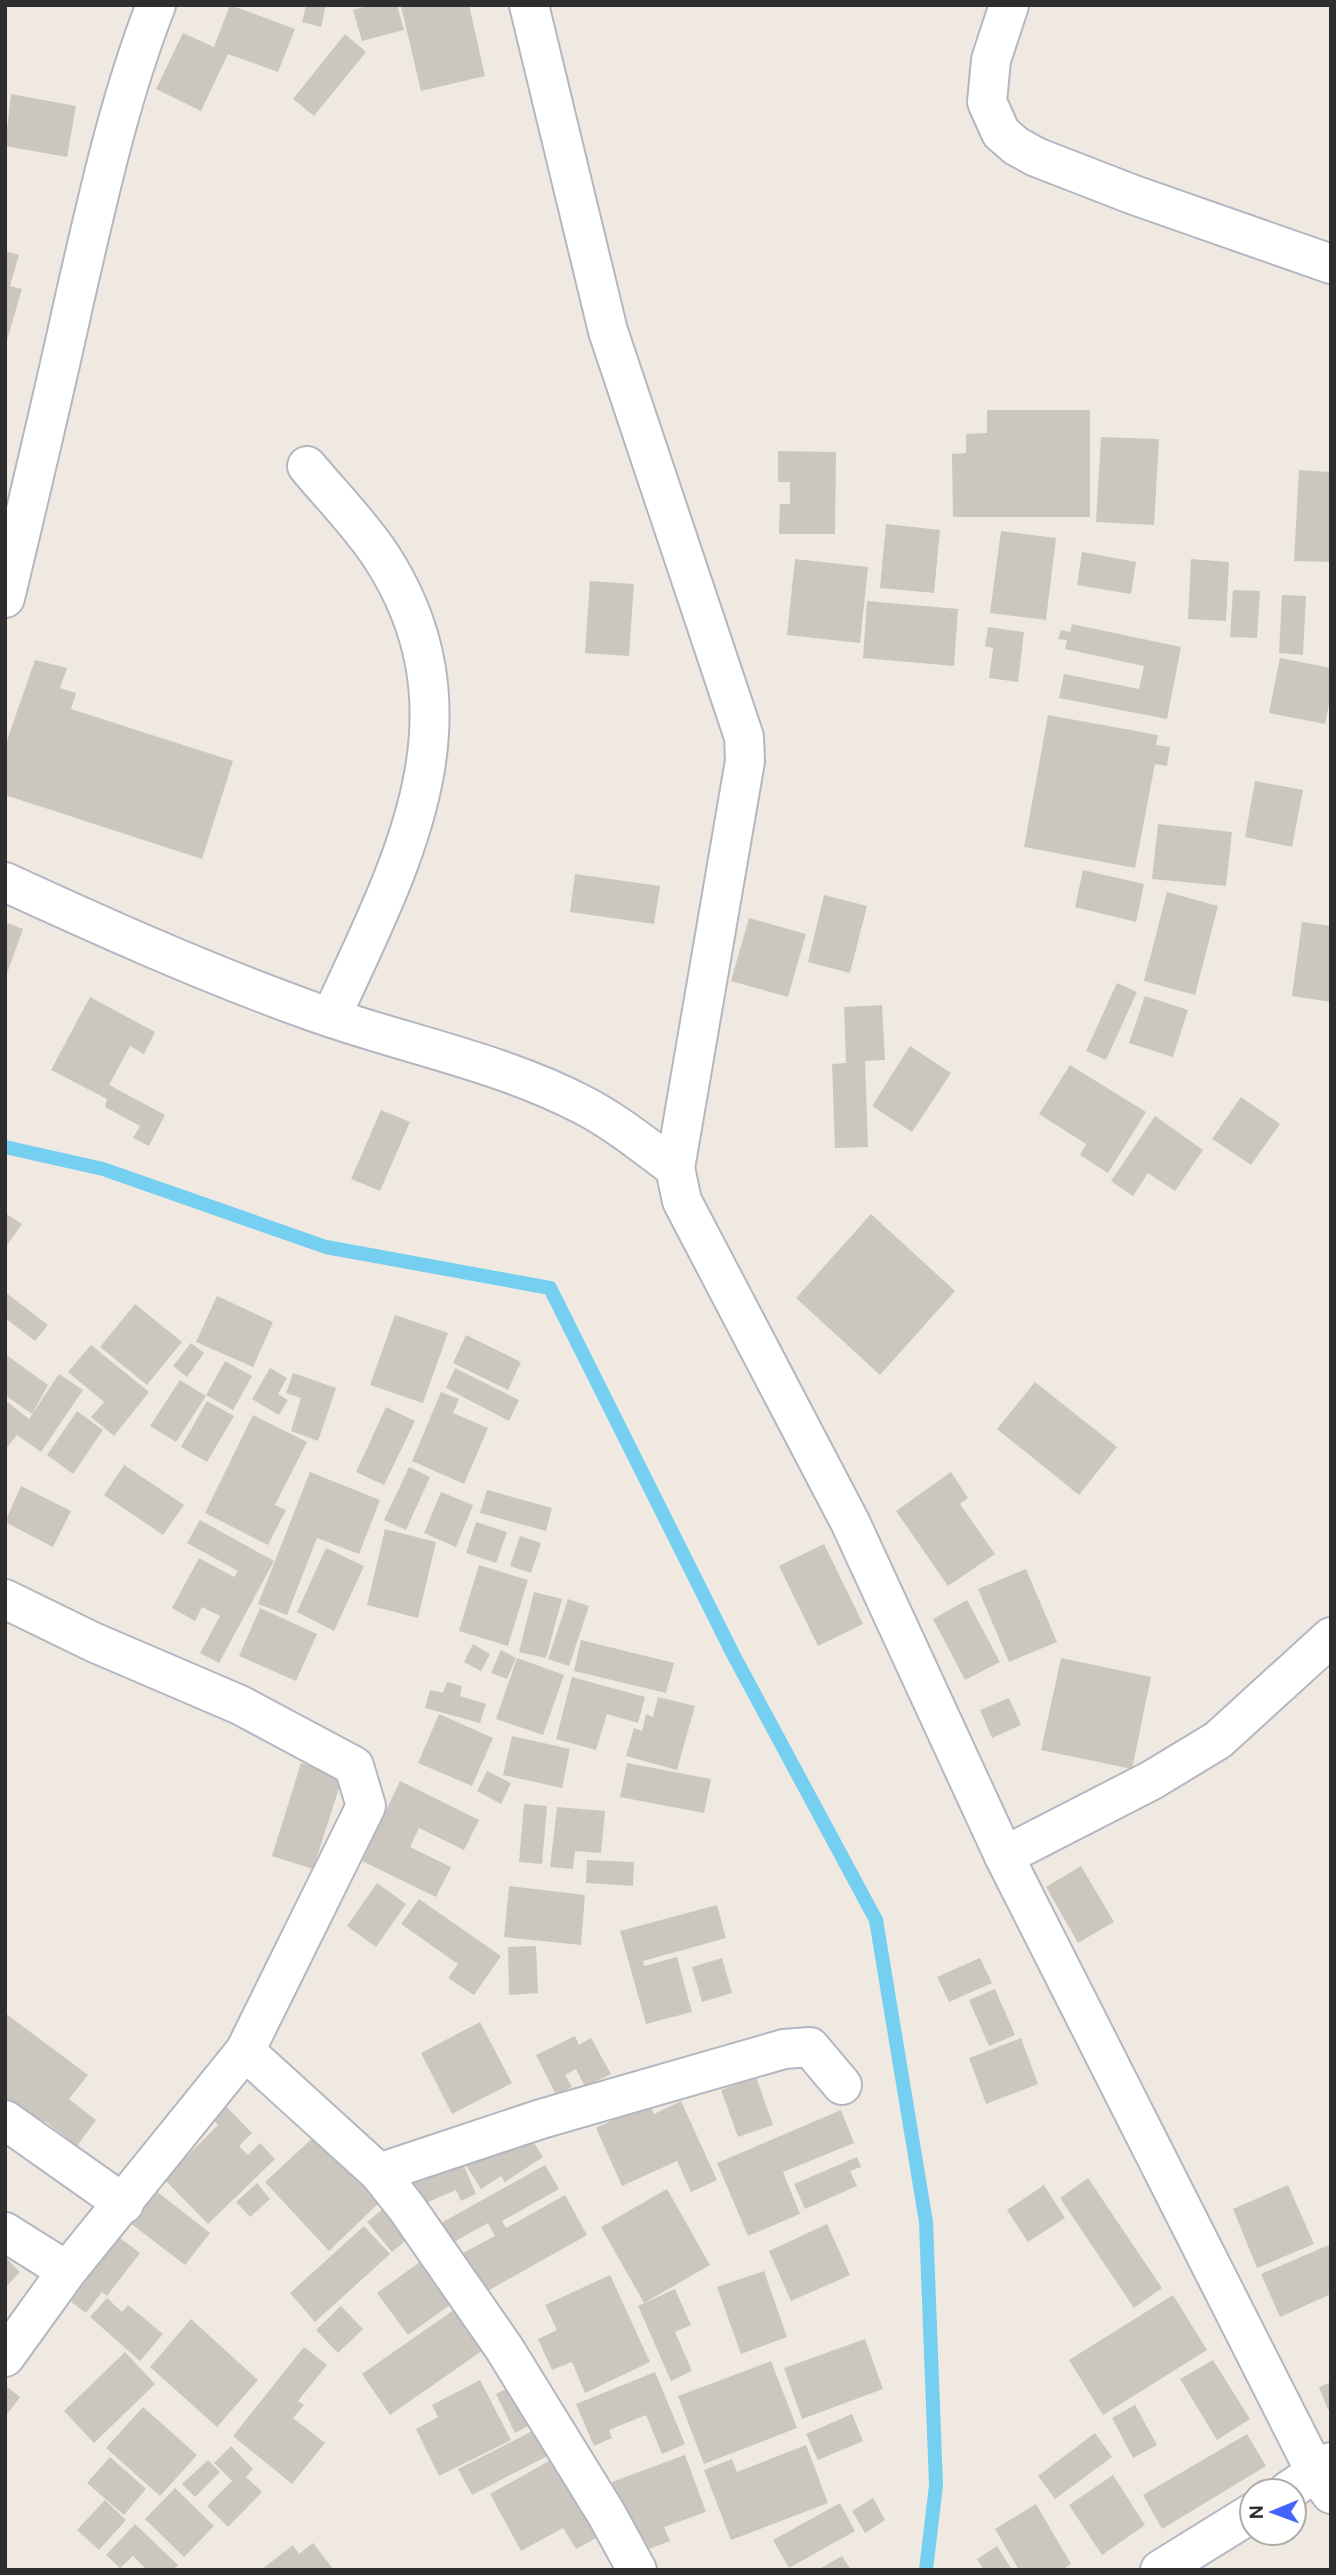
<svg xmlns="http://www.w3.org/2000/svg" width="1336" height="2575" font-family="'DM Sans',sans-serif">
  <rect width="100%" height="100%" fill="#efe9e1"/>
  <g fill="none" stroke-linecap="round" stroke-linejoin="round">
    <path stroke="#75cff0" stroke-width="14" d="M 5,1147 L 103,1169 L 326,1247 L 550,1288 L 734,1656 L 876,1920 L 926,2222 L 936,2485 L 926,2570"/>
  </g>
  <path fill="#cbc7bf" d="M 230,5 L 295,29 L 278,72 L 228,54 L 201,111 L 156,89 L 183,33 L 214,47 Z
    M 306,5 L 326,5 L 321,27 L 302,22 Z
    M 370,5 L 397,5 L 404,30 L 362,41 L 353,10 Z
    M 469,5 L 485,76 L 421,91 L 401,6 Z
    M 345,34 L 366,52 L 314,116 L 293,99 Z
    M 11,94 L 76,106 L 67,157 L 5,146 Z
    M 5,251 L 19,255 L 10,286 L 22,289 L 7,340 Z
    M 987,410 L 1090,410 L 1090,517 L 953,517 L 952,454 L 966,453 L 966,434 L 987,433 Z
    M 1101,437 L 1159,439 L 1154,525 L 1096,522 Z
    M 778,451 L 836,452 L 835,534 L 779,534 L 780,504 L 790,504 L 790,482 L 778,482 Z
    M 1299,470 L 1331,472 L 1331,562 L 1294,561 Z
    M 886,524 L 940,530 L 934,593 L 880,588 Z
    M 1001,531 L 1056,538 L 1046,620 L 990,613 Z
    M 1082,552 L 1136,562 L 1131,594 L 1077,585 Z
    M 795,559 L 868,567 L 860,643 L 787,635 Z
    M 1191,559 L 1229,562 L 1226,621 L 1188,619 Z
    M 590,581 L 634,584 L 629,656 L 585,653 Z
    M 1233,590 L 1260,591 L 1257,638 L 1230,637 Z
    M 1282,595 L 1306,596 L 1303,655 L 1279,653 Z
    M 867,601 L 958,609 L 954,666 L 863,658 Z
    M 1072,624 L 1181,647 L 1167,719 L 1059,698 L 1064,674 L 1139,689 L 1144,666 L 1065,649 L 1067,640 L 1058,639 L 1061,630 L 1070,632 Z
    M 988,627 L 1024,632 L 1018,682 L 989,678 L 993,648 L 985,646 Z
    M 1280,658 L 1331,668 L 1331,694 L 1325,724 L 1269,713 Z
    M 35,660 L 67,668 L 60,688 L 76,693 L 71,709 L 233,761 L 202,859 L 5,795 L 5,746 Z
    M 1048,715 L 1158,735 L 1156,745 L 1170,747 L 1167,766 L 1155,764 L 1135,868 L 1024,847 Z
    M 1255,781 L 1303,790 L 1292,847 L 1245,837 Z
    M 1158,824 L 1232,832 L 1226,886 L 1152,879 Z
    M 1083,870 L 1144,884 L 1136,922 L 1075,907 Z
    M 575,874 L 660,886 L 654,924 L 570,912 Z
    M 1167,892 L 1218,906 L 1195,995 L 1144,981 Z
    M 824,895 L 867,906 L 850,973 L 808,962 Z
    M 749,918 L 806,934 L 788,997 L 731,981 Z
    M 5,922 L 23,929 L 6,976 L 5,976 Z
    M 1302,922 L 1331,926 L 1331,1002 L 1292,996 Z
    M 1117,983 L 1137,992 L 1106,1060 L 1086,1051 Z
    M 1145,996 L 1188,1010 L 1173,1057 L 1129,1043 Z
    M 90,997 L 155,1032 L 144,1054 L 130,1046 L 109,1085 L 165,1115 L 149,1146 L 133,1138 L 140,1126 L 105,1107 L 107,1099 L 51,1070 Z
    M 882,1005 L 885,1060 L 865,1061 L 868,1147 L 835,1148 L 832,1064 L 846,1063 L 844,1007 Z
    M 910,1046 L 951,1073 L 912,1132 L 872,1106 Z
    M 1070,1065 L 1146,1112 L 1108,1173 L 1080,1155 L 1086,1144 L 1039,1114 Z
    M 1241,1097 L 1280,1124 L 1251,1165 L 1212,1139 Z
    M 381,1110 L 410,1122 L 380,1191 L 351,1179 Z
    M 1155,1116 L 1203,1150 L 1175,1191 L 1148,1173 L 1133,1196 L 1111,1181 Z
    M 5,1213 L 22,1224 L 5,1248 Z
    M 871,1214 L 955,1291 L 880,1375 L 796,1298 Z
    M 5,1292 L 48,1325 L 35,1341 L 5,1318 Z
    M 217,1296 L 273,1322 L 253,1367 L 196,1342 Z
    M 135,1304 L 182,1342 L 147,1385 L 100,1347 Z
    M 395,1315 L 448,1333 L 423,1403 L 370,1385 Z
    M 466,1335 L 521,1362 L 508,1390 L 453,1363 Z
    M 191,1343 L 204,1353 L 187,1377 L 173,1366 Z
    M 91,1345 L 149,1392 L 114,1436 L 91,1417 L 104,1402 L 68,1372 Z
    M 5,1354 L 48,1385 L 32,1414 L 5,1395 Z
    M 225,1361 L 252,1376 L 233,1410 L 206,1395 Z
    M 270,1368 L 287,1378 L 278,1394 L 288,1400 L 279,1415 L 252,1399 Z
    M 455,1368 L 519,1400 L 509,1421 L 446,1388 Z
    M 293,1373 L 336,1388 L 318,1441 L 291,1431 L 301,1398 L 286,1393 Z
    M 59,1374 L 83,1390 L 41,1452 L 17,1435 L 5,1450 L 5,1400 L 29,1419 Z
    M 180,1380 L 206,1396 L 176,1442 L 150,1426 Z
    M 1035,1382 L 1117,1447 L 1079,1495 L 997,1429 Z
    M 441,1392 L 459,1399 L 453,1413 L 488,1428 L 464,1484 L 412,1461 Z
    M 207,1401 L 234,1416 L 207,1462 L 181,1447 Z
    M 386,1407 L 415,1421 L 384,1485 L 356,1472 Z
    M 77,1411 L 103,1430 L 73,1474 L 47,1455 Z
    M 253,1415 L 307,1442 L 275,1505 L 286,1510 L 268,1545 L 205,1513 Z
    M 124,1465 L 184,1505 L 163,1535 L 104,1495 Z
    M 409,1467 L 430,1477 L 406,1530 L 384,1520 Z
    M 310,1472 L 380,1500 L 359,1554 L 317,1538 L 287,1615 L 258,1604 Z
    M 951,1472 L 968,1498 L 960,1504 L 995,1554 L 948,1586 L 896,1511 Z
    M 21,1486 L 71,1511 L 53,1547 L 5,1522 Z
    M 487,1490 L 552,1508 L 546,1531 L 480,1513 Z
    M 441,1492 L 473,1505 L 456,1547 L 424,1533 Z
    M 200,1520 L 274,1561 L 219,1663 L 200,1653 L 220,1616 L 202,1607 L 195,1621 L 172,1608 L 199,1558 L 234,1577 L 238,1571 L 187,1543 Z
    M 476,1522 L 507,1532 L 496,1563 L 466,1553 Z
    M 385,1529 L 436,1542 L 418,1618 L 367,1605 Z
    M 520,1536 L 541,1543 L 531,1573 L 510,1566 Z
    M 824,1544 L 863,1624 L 818,1646 L 779,1566 Z
    M 326,1548 L 364,1566 L 334,1631 L 297,1612 Z
    M 479,1565 L 528,1580 L 508,1646 L 459,1631 Z
    M 1026,1569 L 1057,1642 L 1009,1662 L 978,1589 Z
    M 534,1592 L 562,1599 L 546,1658 L 519,1652 Z
    M 568,1599 L 589,1606 L 569,1666 L 548,1659 Z
    M 967,1600 L 1000,1662 L 965,1680 L 933,1619 Z
    M 260,1608 L 317,1634 L 296,1681 L 239,1656 Z
    M 581,1640 L 674,1663 L 666,1693 L 574,1671 Z
    M 473,1644 L 490,1654 L 481,1671 L 464,1662 Z
    M 501,1650 L 516,1658 L 507,1679 L 491,1673 Z
    M 517,1658 L 564,1675 L 543,1735 L 496,1719 Z
    M 1061,1658 L 1151,1677 L 1132,1769 L 1041,1750 Z
    M 572,1677 L 645,1697 L 638,1723 L 607,1714 L 596,1750 L 556,1739 Z
    M 447,1682 L 462,1686 L 460,1696 L 486,1704 L 480,1723 L 425,1708 L 430,1690 L 443,1693 Z
    M 658,1697 L 695,1706 L 677,1770 L 626,1756 L 634,1728 L 642,1731 L 646,1714 L 653,1717 Z
    M 1009,1698 L 1021,1725 L 992,1738 L 980,1710 Z
    M 439,1714 L 493,1738 L 472,1786 L 418,1763 Z
    M 512,1736 L 570,1749 L 562,1788 L 503,1775 Z
    M 301,1763 L 343,1776 L 313,1869 L 272,1856 Z
    M 627,1763 L 711,1779 L 704,1813 L 620,1797 Z
    M 487,1771 L 511,1783 L 501,1804 L 477,1791 Z
    M 400,1781 L 479,1820 L 464,1850 L 419,1828 L 410,1847 L 451,1867 L 436,1897 L 362,1861 Z
    M 524,1804 L 547,1806 L 542,1864 L 519,1862 Z
    M 557,1807 L 605,1811 L 601,1853 L 575,1851 L 573,1869 L 550,1867 Z
    M 587,1860 L 634,1862 L 633,1886 L 586,1883 Z
    M 1081,1866 L 1114,1922 L 1078,1943 L 1046,1887 Z
    M 377,1883 L 406,1904 L 376,1947 L 347,1926 Z
    M 509,1886 L 585,1895 L 581,1945 L 504,1937 Z
    M 419,1899 L 501,1956 L 474,1995 L 448,1978 L 458,1964 L 401,1924 Z
    M 717,1905 L 726,1938 L 643,1961 L 644,1966 L 677,1957 L 692,2012 L 646,2024 L 620,1931 Z
    M 536,1946 L 538,1993 L 509,1995 L 508,1947 Z
    M 722,1958 L 732,1993 L 702,2002 L 692,1967 Z
    M 980,1958 L 992,1983 L 949,2002 L 937,1977 Z
    M 995,1989 L 1015,2035 L 989,2046 L 969,2000 Z
    M 5,2013 L 88,2075 L 69,2099 L 96,2120 L 77,2146 L 45,2121 L 40,2128 L 5,2102 Z
    M 480,2022 L 512,2083 L 452,2114 L 421,2053 Z
    M 575,2036 L 579,2045 L 591,2038 L 611,2074 L 585,2087 L 576,2069 L 565,2075 L 572,2087 L 556,2095 L 536,2055 Z
    M 1021,2038 L 1038,2084 L 986,2104 L 969,2058 Z
    M 756,2077 L 773,2125 L 738,2137 L 721,2090 Z
    M 221,2101 L 252,2133 L 239,2146 L 248,2155 L 260,2143 L 275,2159 L 208,2224 L 164,2179 L 218,2125 L 208,2114 Z
    M 681,2101 L 717,2180 L 691,2192 L 677,2161 L 622,2186 L 596,2128 L 649,2103 L 654,2114 Z
    M 841,2110 L 854,2143 L 783,2172 L 800,2214 L 748,2236 L 717,2163 Z
    M 523,2126 L 543,2157 L 505,2182 L 501,2176 L 481,2189 L 465,2164 Z
    M 317,2134 L 386,2196 L 329,2251 L 265,2182 Z
    M 857,2157 L 861,2167 L 850,2171 L 857,2186 L 805,2209 L 794,2184 Z
    M 462,2161 L 476,2194 L 461,2201 L 456,2190 L 428,2202 L 436,2220 L 404,2186 Z
    M 545,2165 L 559,2189 L 502,2221 L 506,2228 L 565,2195 L 587,2235 L 482,2294 L 461,2254 L 495,2236 L 488,2223 L 445,2247 L 434,2227 Z
    M 1088,2178 L 1162,2288 L 1134,2308 L 1060,2198 Z
    M 257,2183 L 270,2199 L 250,2217 L 236,2202 Z
    M 1044,2185 L 1065,2218 L 1028,2242 L 1007,2210 Z
    M 1288,2185 L 1314,2244 L 1257,2268 L 1233,2209 Z
    M 151,2187 L 210,2233 L 185,2265 L 125,2219 Z
    M 667,2189 L 710,2265 L 644,2303 L 601,2227 Z
    M 389,2204 L 414,2234 L 392,2252 L 367,2222 Z
    M 827,2224 L 850,2275 L 791,2301 L 769,2251 Z
    M 364,2226 L 390,2254 L 315,2322 L 290,2293 Z
    M 112,2232 L 140,2253 L 107,2296 L 102,2292 L 86,2313 L 62,2295 Z
    M 1331,2244 L 1331,2294 L 1280,2317 L 1261,2274 Z
    M 428,2256 L 458,2299 L 408,2335 L 377,2293 Z
    M 5,2257 L 20,2272 L 5,2288 Z
    M 764,2271 L 787,2337 L 741,2354 L 717,2287 Z
    M 610,2275 L 650,2362 L 585,2393 L 572,2362 L 552,2370 L 538,2339 L 557,2330 L 545,2305 Z
    M 675,2289 L 691,2325 L 675,2332 L 692,2371 L 671,2381 L 638,2306 Z
    M 1173,2295 L 1207,2350 L 1103,2415 L 1069,2360 Z
    M 107,2298 L 122,2312 L 128,2305 L 163,2334 L 140,2361 L 90,2317 Z
    M 461,2305 L 489,2346 L 390,2415 L 362,2374 Z
    M 341,2306 L 363,2329 L 338,2353 L 316,2330 Z
    M 191,2319 L 258,2380 L 217,2427 L 150,2367 Z
    M 865,2339 L 883,2389 L 802,2419 L 784,2368 Z
    M 304,2347 L 327,2365 L 298,2401 L 304,2405 L 293,2418 L 325,2443 L 292,2484 L 233,2436 Z
    M 125,2352 L 155,2384 L 94,2443 L 64,2411 Z
    M 1213,2360 L 1250,2419 L 1217,2440 L 1180,2379 Z
    M 771,2361 L 797,2428 L 704,2464 L 678,2396 Z
    M 655,2372 L 685,2444 L 662,2454 L 646,2415 L 609,2430 L 612,2438 L 594,2446 L 576,2404 Z
    M 480,2380 L 511,2440 L 439,2476 L 416,2429 L 438,2417 L 432,2405 Z
    M 520,2382 L 540,2420 L 515,2433 L 496,2394 Z
    M 1331,2382 L 1331,2408 L 1328,2410 L 1319,2387 Z
    M 5,2385 L 20,2397 L 5,2417 Z
    M 1135,2405 L 1157,2445 L 1133,2458 L 1112,2418 Z
    M 143,2407 L 197,2455 L 160,2496 L 106,2448 Z
    M 852,2414 L 863,2441 L 818,2460 L 806,2434 Z
    M 542,2426 L 555,2452 L 472,2495 L 458,2469 Z
    M 1095,2433 L 1112,2457 L 1055,2499 L 1038,2476 Z
    M 1247,2434 L 1266,2466 L 1162,2529 L 1143,2495 Z
    M 806,2445 L 828,2503 L 731,2540 L 704,2470 L 732,2459 L 737,2472 Z
    M 231,2446 L 253,2469 L 246,2477 L 262,2492 L 228,2527 L 207,2506 L 232,2481 L 214,2463 Z
    M 685,2455 L 706,2512 L 664,2527 L 670,2541 L 638,2553 L 612,2482 Z
    M 558,2456 L 602,2535 L 576,2549 L 563,2528 L 521,2551 L 490,2494 Z
    M 110,2457 L 146,2489 L 124,2515 L 87,2483 Z
    M 208,2460 L 220,2472 L 195,2497 L 182,2484 Z
    M 1113,2475 L 1145,2525 L 1102,2555 L 1069,2505 Z
    M 175,2488 L 214,2526 L 184,2557 L 145,2519 Z
    M 873,2498 L 885,2520 L 865,2533 L 852,2511 Z
    M 105,2500 L 126,2520 L 99,2550 L 77,2530 Z
    M 840,2503 L 855,2531 L 789,2568 L 773,2540 Z
    M 1036,2504 L 1071,2564 L 1062,2570 L 1019,2570 L 995,2529 Z
    M 135,2524 L 178,2565 L 173,2570 L 147,2570 L 133,2556 L 120,2568 L 106,2555 Z
    M 313,2543 L 334,2570 L 261,2570 L 293,2545 L 299,2554 Z
    M 997,2546 L 1012,2570 L 984,2570 L 977,2559 Z
    M 842,2556 L 851,2570 L 818,2570 Z"/>
  <g fill="none" stroke-linecap="round" stroke-linejoin="round">
    <defs>
      <path id="street" d="M 1009,5 L 991,60 L 987,102 L 1001,133 L 1016,146 L 1036,157 L 1134,195 L 1331,264
        M 307,466 C 331,495 360,524 381,556 C 485,716 400,866 331,1017
        M 5,598 C 29,498 53,398 75,297 C 98,198 119,100 156,5
        M 5,882 C 103,927 201,971 303,1008 C 394,1042 497,1060 583,1105 C 616,1122 645,1146 675,1168
        M 5,1599 L 93,1642 L 240,1705 L 354,1766 L 366,1806 L 245,2051 L 67,2271 L 5,2357
        M 1004,1856 L 1152,1780 L 1218,1740 L 1331,1637
        M 245,2051 L 379,2173 L 406,2207 L 504,2348 L 607,2515 L 637,2570
        M 5,2120 L 124,2204
        M 379,2173 L 541,2119 L 784,2049 L 810,2047 L 842,2085
        M 5,2232 L 67,2271
        M 1288,2491 L 1331,2462
        M 1160,2570 L 1252,2513"/>
      <path id="secondary" d="M 529,5 L 608,331 L 744,737 L 745,761 L 675,1168 L 682,1201 L 850,1522 L 1004,1856 L 1316,2473 L 1331,2494"/>
    </defs>
    <use href="#street" stroke="#b4b7c1" stroke-width="42"/>
    <use href="#secondary" stroke="#b4b7c1" stroke-width="42"/>
    <use href="#street" stroke="#fff" stroke-width="38"/>
    <use href="#secondary" stroke="#fff" stroke-width="38"/>
  </g>
  <rect width="1336" height="2575" fill="none" stroke="#2e2e2e" stroke-width="14"/>
  <g transform="translate(1273 2512) rotate(269)"><circle r="33" fill="#ffffff" stroke="#ababab" stroke-width="2"/>
  <path d="M0-5L12 26L0 18L-12 26Z" fill="#4264fb"/>
  <text y="-10" font-size="19" font-weight="bold" text-anchor="middle" fill="#2e2e2e">N</text>
  </g>
</svg>
